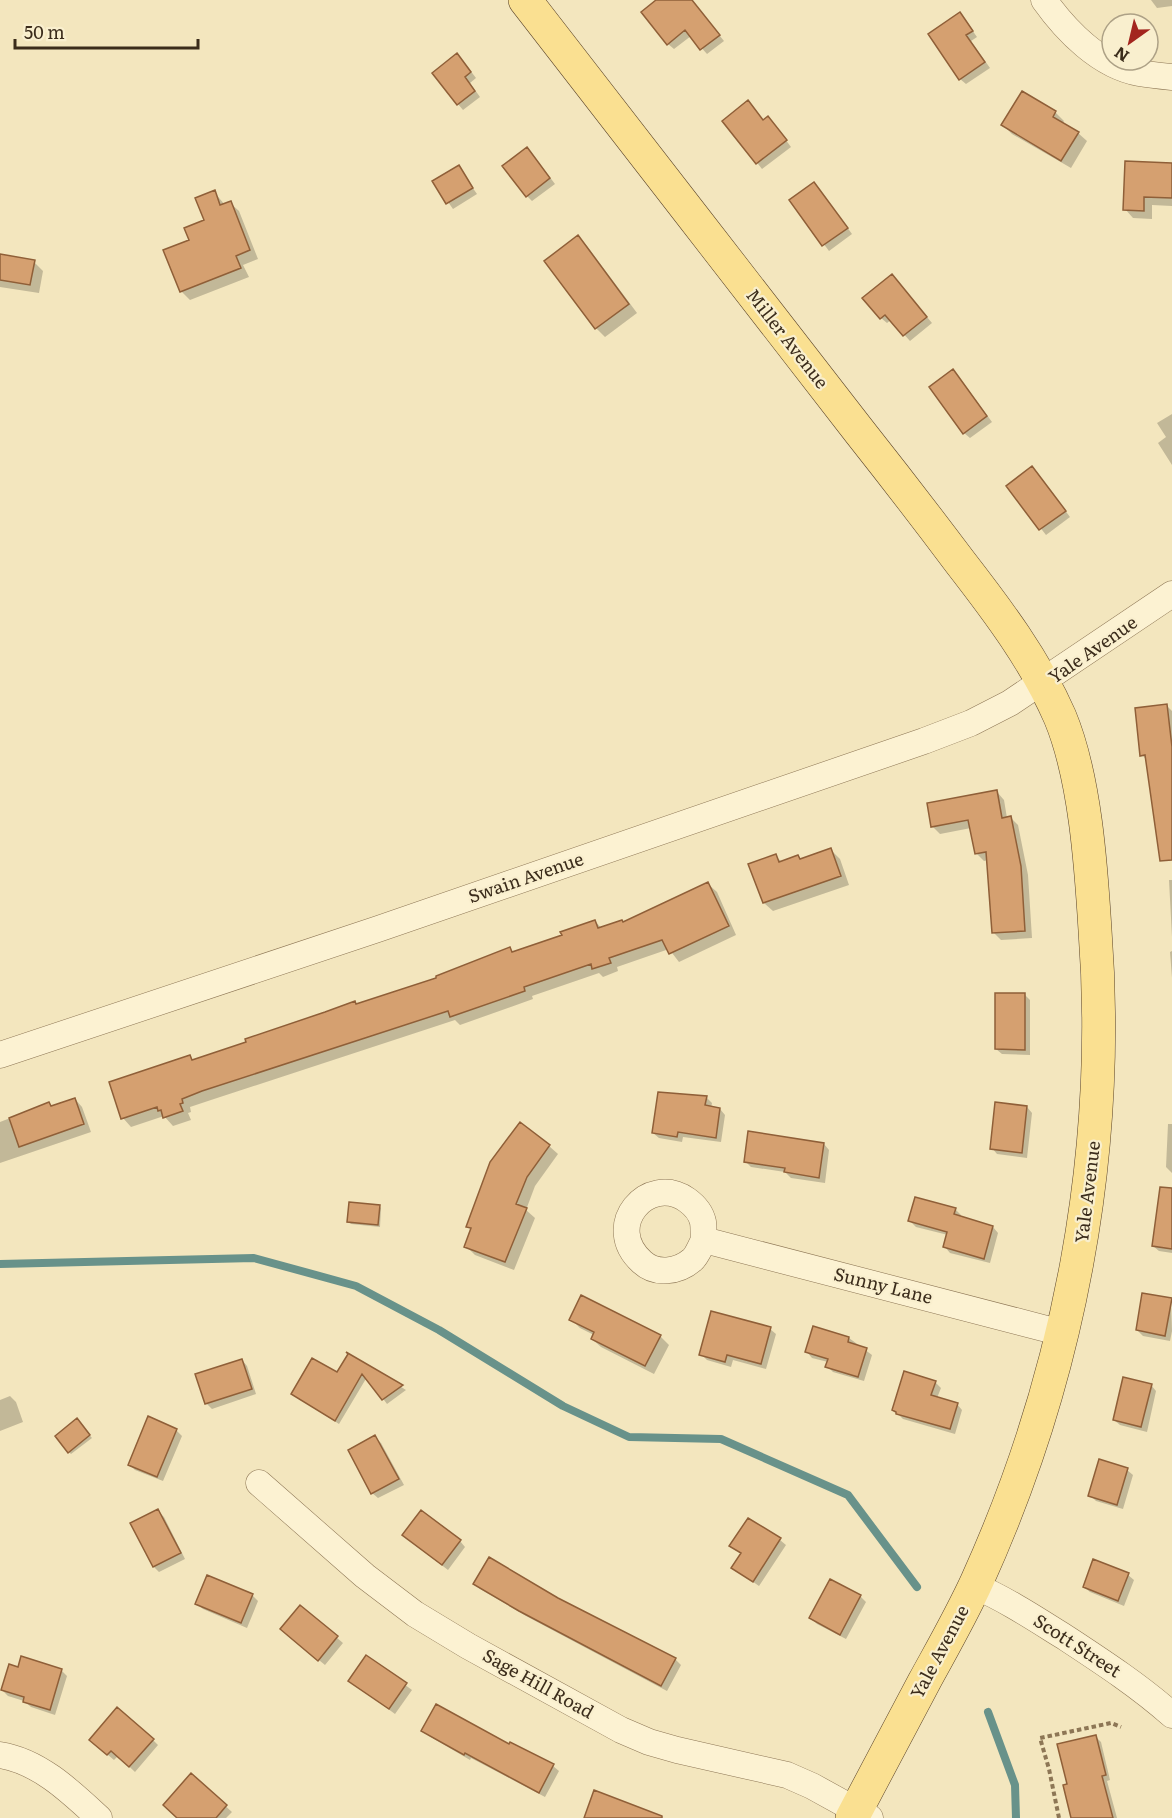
<svg xmlns="http://www.w3.org/2000/svg" width="1172" height="1818" font-family="Literata,serif">
  <rect width="100%" height="100%" fill="#f3e6be"/>
  <path fill="#0003" d="M 659,0 L 691,0 L 724,41 L 707,54 L 691,36 L 674,49 L 668,44 Z
    M 1151,0 L 1172,0 L 1172,6 L 1157,8 Z
    M 965,20 L 977,37 L 971,41 L 990,68 L 966,84 L 960,79 Z
    M 463,61 L 476,78 L 470,83 L 480,97 L 463,110 L 458,104 Z
    M 1022,93 L 1055,112 L 1064,121 L 1062,124 L 1078,133 L 1087,141 L 1071,168 L 1012,134 L 1003,125 Z
    M 724,121 L 763,121 L 773,123 L 791,147 L 762,169 Z
    M 533,155 L 555,184 L 532,201 L 527,196 Z
    M 1172,164 L 1172,206 L 1152,205 L 1152,219 L 1133,218 L 1125,209 Z
    M 458,167 L 477,194 L 453,209 L 434,182 Z
    M 819,189 L 852,234 L 829,251 L 791,200 Z
    M 214,192 L 225,205 L 230,203 L 239,211 L 258,259 L 243,265 L 249,277 L 190,300 L 181,291 L 190,241 L 206,221 Z
    M 578,237 L 587,246 L 637,313 L 605,337 L 596,328 Z
    M 0,256 L 34,262 L 43,271 L 39,293 L 0,287 Z
    M 897,281 L 932,323 L 910,341 L 891,320 L 887,323 L 881,318 Z
    M 959,377 L 992,422 L 970,438 L 964,433 Z
    M 1172,414 L 1172,465 L 1158,443 L 1166,437 L 1157,423 Z
    M 1038,474 L 1070,517 L 1046,535 L 1008,486 Z
    M 1167,706 L 1172,711 L 1172,831 L 1148,761 L 1142,755 Z
    M 997,792 L 1004,800 L 1007,818 L 1011,818 L 1018,825 L 1028,875 L 1032,938 L 1001,940 L 993,932 L 988,860 L 984,861 L 976,853 L 971,828 L 940,834 L 932,826 Z
    M 831,850 L 840,859 L 849,885 L 773,911 L 764,903 L 750,865 L 775,856 L 782,862 L 798,856 L 801,860 Z
    M 1169,880 L 1172,880 L 1172,937 Z
    M 708,884 L 717,892 L 736,935 L 679,962 L 669,949 L 617,967 L 618,971 L 603,977 L 599,973 L 532,996 L 533,999 L 460,1025 L 455,1020 L 211,1100 L 190,1107 L 191,1112 L 188,1113 L 191,1120 L 173,1126 L 164,1116 L 131,1127 L 123,1118 L 190,1057 L 194,1061 L 438,979 L 510,949 L 513,953 L 564,936 L 595,921 L 602,929 L 623,924 Z
    M 1172,951 L 1172,978 L 1170,952 Z
    M 1025,995 L 1030,1000 L 1030,1055 L 1002,1054 L 996,1049 Z
    M 706,1097 L 712,1103 L 711,1108 L 720,1109 L 725,1115 L 721,1142 L 683,1137 L 682,1142 L 659,1138 L 653,1133 Z
    M 75,1099 L 82,1107 L 91,1132 L 0,1163 L 0,1122 L 49,1103 L 52,1107 Z
    M 1027,1107 L 1032,1113 L 1027,1158 L 997,1154 L 992,1148 Z
    M 1168,1124 L 1172,1124 L 1172,1173 L 1166,1167 Z
    M 824,1144 L 829,1150 L 825,1183 L 791,1178 L 785,1172 L 751,1167 L 745,1161 Z
    M 549,1146 L 558,1154 L 535,1186 L 526,1210 L 535,1218 L 514,1270 L 475,1255 L 466,1246 L 472,1230 L 468,1227 Z
    M 379,1206 L 381,1208 L 380,1227 L 351,1224 L 349,1222 Z
    M 955,1209 L 961,1215 L 960,1218 L 993,1227 L 998,1233 L 990,1263 L 950,1253 L 945,1247 L 948,1235 L 916,1227 L 910,1221 Z
    M 1172,1212 L 1172,1253 L 1159,1251 L 1153,1246 Z
    M 1171,1300 L 1172,1331 L 1170,1341 L 1143,1336 L 1137,1330 Z
    M 571,1319 L 660,1336 L 669,1345 L 654,1374 L 601,1347 L 592,1339 L 594,1335 L 580,1328 Z
    M 770,1329 L 776,1334 L 766,1369 L 733,1360 L 731,1367 L 707,1360 L 701,1354 Z
    M 849,1338 L 872,1355 L 864,1381 L 833,1372 L 827,1366 L 828,1362 L 812,1358 L 807,1352 Z
    M 349,1355 L 406,1390 L 387,1404 L 367,1377 L 339,1424 L 292,1394 L 338,1375 Z
    M 242,1360 L 247,1366 L 256,1394 L 212,1409 L 206,1403 Z
    M 935,1382 L 941,1388 L 937,1398 L 957,1404 L 962,1410 L 955,1434 L 903,1419 L 894,1410 Z
    M 1151,1385 L 1156,1391 L 1147,1432 L 1120,1425 L 1114,1420 Z
    M 10,1396 L 16,1402 L 23,1422 L 0,1431 L 0,1400 Z
    M 79,1423 L 92,1438 L 71,1454 L 69,1452 Z
    M 176,1430 L 182,1436 L 163,1481 L 135,1470 L 129,1464 Z
    M 375,1437 L 381,1443 L 404,1485 L 378,1498 L 372,1493 Z
    M 1127,1470 L 1133,1475 L 1123,1509 L 1096,1501 L 1090,1495 Z
    M 158,1511 L 164,1517 L 185,1559 L 159,1572 L 154,1567 Z
    M 780,1540 L 786,1545 L 759,1586 L 733,1568 L 742,1554 L 731,1546 Z
    M 410,1541 L 460,1541 L 465,1547 L 448,1570 Z
    M 1128,1575 L 1134,1580 L 1124,1606 L 1090,1592 L 1084,1587 Z
    M 474,1584 L 557,1599 L 675,1659 L 681,1665 L 667,1691 L 526,1616 L 480,1589 Z
    M 252,1595 L 258,1601 L 247,1628 L 203,1609 L 197,1604 Z
    M 860,1596 L 866,1602 L 846,1639 L 817,1624 L 811,1618 Z
    M 301,1607 L 343,1643 L 325,1665 L 288,1635 Z
    M 367,1657 L 412,1690 L 395,1714 L 350,1681 Z
    M 61,1670 L 67,1676 L 55,1715 L 31,1707 L 24,1701 L 8,1696 L 2,1690 Z
    M 423,1731 L 509,1746 L 511,1744 L 553,1766 L 559,1771 L 545,1797 L 471,1758 L 470,1760 L 429,1736 Z
    M 1095,1736 L 1101,1742 L 1110,1780 L 1107,1781 L 1117,1818 L 1073,1818 L 1069,1785 Z
    M 153,1740 L 158,1745 L 135,1772 L 118,1756 L 114,1760 L 96,1745 Z
    M 191,1775 L 232,1812 L 226,1818 L 178,1818 Z"/>
  <g fill="none" stroke-linecap="round" stroke-linejoin="round">
    <path stroke="#68928a" stroke-width="8" d="M 0,1264 L 254,1258 L 356,1286 L 439,1330 L 563,1406 L 629,1437 L 721,1439 L 848,1495 L 917,1587
      M 988,1712 L 1015,1785 L 1016,1818"/>
  </g>
  <path fill="#d5a070" stroke="#8f5f38" stroke-width="1.5" d="M 656,0 L 692,0 L 720,35 L 700,50 L 685,30 L 667,45 L 641,12 Z
    M 960,12 L 973,31 L 966,35 L 985,62 L 959,80 L 928,34 Z
    M 457,53 L 471,72 L 465,77 L 475,91 L 457,105 L 432,73 Z
    M 1022,91 L 1056,111 L 1053,117 L 1079,132 L 1061,161 L 1001,125 Z
    M 748,100 L 763,120 L 768,116 L 787,140 L 756,164 L 722,121 Z
    M 527,147 L 550,178 L 526,197 L 502,166 Z
    M 1125,161 L 1172,163 L 1172,198 L 1144,197 L 1144,211 L 1123,210 Z
    M 459,165 L 473,188 L 446,204 L 432,181 Z
    M 814,182 L 848,228 L 822,246 L 789,200 Z
    M 215,190 L 220,205 L 231,201 L 250,250 L 236,256 L 241,268 L 180,292 L 163,250 L 189,240 L 184,228 L 204,220 L 195,198 Z
    M 578,235 L 629,304 L 595,329 L 544,261 Z
    M 0,254 L 35,260 L 30,285 L 0,280 Z
    M 892,274 L 927,317 L 903,336 L 885,315 L 880,319 L 862,298 Z
    M 953,369 L 987,416 L 963,434 L 929,387 Z
    M 1032,466 L 1066,511 L 1039,530 L 1006,486 Z
    M 1167,704 L 1172,747 L 1172,860 L 1160,861 L 1145,755 L 1140,756 L 1135,708 Z
    M 997,790 L 1002,818 L 1011,816 L 1021,866 L 1025,931 L 992,933 L 986,852 L 975,854 L 968,820 L 931,827 L 927,803 Z
    M 831,848 L 841,876 L 763,903 L 748,864 L 776,854 L 779,862 L 798,855 L 800,859 Z
    M 708,882 L 729,926 L 669,954 L 662,940 L 609,958 L 611,963 L 592,969 L 591,964 L 524,987 L 525,991 L 450,1017 L 448,1011 L 202,1091 L 182,1099 L 183,1103 L 180,1104 L 183,1111 L 163,1118 L 161,1110 L 158,1111 L 157,1107 L 121,1119 L 109,1082 L 190,1055 L 192,1060 L 246,1042 L 245,1039 L 325,1012 L 355,1001 L 356,1004 L 436,978 L 436,976 L 510,947 L 512,952 L 562,935 L 560,932 L 595,920 L 598,928 L 622,920 L 623,922 Z
    M 995,993 L 1025,993 L 1025,1050 L 995,1049 Z
    M 658,1092 L 707,1096 L 705,1105 L 720,1108 L 716,1138 L 678,1132 L 677,1137 L 652,1133 Z
    M 75,1098 L 84,1124 L 19,1147 L 9,1118 L 49,1102 L 51,1106 Z
    M 995,1102 L 1027,1106 L 1022,1153 L 990,1149 Z
    M 520,1122 L 550,1145 L 527,1177 L 516,1204 L 527,1208 L 505,1262 L 464,1247 L 471,1228 L 466,1227 L 490,1162 Z
    M 748,1131 L 824,1143 L 819,1178 L 784,1172 L 785,1168 L 744,1162 Z
    M 1160,1187 L 1172,1188 L 1172,1249 L 1152,1246 Z
    M 915,1197 L 956,1208 L 954,1214 L 993,1226 L 984,1259 L 943,1247 L 947,1232 L 908,1221 Z
    M 349,1202 L 380,1205 L 378,1225 L 347,1222 Z
    M 1142,1293 L 1172,1298 L 1165,1336 L 1136,1330 Z
    M 581,1295 L 661,1335 L 645,1366 L 591,1339 L 594,1332 L 569,1320 Z
    M 711,1311 L 771,1327 L 761,1364 L 727,1355 L 725,1362 L 699,1355 Z
    M 813,1326 L 849,1337 L 848,1342 L 867,1348 L 858,1377 L 825,1367 L 828,1359 L 805,1352 Z
    M 346,1352 L 403,1385 L 382,1400 L 362,1374 L 335,1421 L 291,1394 L 312,1358 L 337,1372 L 348,1354 Z
    M 242,1359 L 252,1389 L 205,1404 L 195,1374 Z
    M 904,1371 L 936,1381 L 931,1395 L 958,1403 L 950,1429 L 896,1414 L 896,1412 L 892,1410 Z
    M 1123,1377 L 1152,1384 L 1141,1427 L 1113,1420 Z
    M 148,1416 L 177,1429 L 157,1477 L 128,1465 Z
    M 77,1418 L 90,1435 L 68,1453 L 55,1436 Z
    M 375,1435 L 399,1479 L 371,1494 L 348,1450 Z
    M 1099,1459 L 1128,1468 L 1117,1505 L 1088,1496 Z
    M 158,1509 L 181,1553 L 153,1567 L 130,1523 Z
    M 421,1510 L 461,1540 L 442,1565 L 402,1535 Z
    M 748,1518 L 781,1538 L 753,1582 L 731,1568 L 741,1553 L 729,1546 Z
    M 489,1557 L 558,1598 L 676,1658 L 661,1686 L 519,1611 L 473,1584 Z
    M 1093,1559 L 1129,1573 L 1118,1601 L 1083,1587 Z
    M 207,1575 L 253,1594 L 241,1623 L 195,1604 Z
    M 830,1579 L 861,1595 L 840,1635 L 809,1618 Z
    M 300,1605 L 338,1636 L 318,1661 L 280,1629 Z
    M 366,1655 L 407,1683 L 389,1709 L 348,1681 Z
    M 21,1656 L 62,1669 L 50,1710 L 23,1702 L 24,1697 L 1,1690 L 9,1664 L 18,1667 Z
    M 436,1704 L 509,1744 L 510,1742 L 554,1764 L 539,1793 L 465,1753 L 464,1755 L 421,1731 Z
    M 117,1707 L 154,1739 L 129,1767 L 111,1751 L 107,1755 L 89,1740 Z
    M 1096,1735 L 1106,1775 L 1102,1776 L 1113,1818 L 1071,1818 L 1063,1785 L 1067,1784 L 1057,1744 Z
    M 191,1773 L 227,1805 L 216,1818 L 177,1818 L 163,1805 Z
    M 594,1790 L 662,1816 L 662,1818 L 584,1818 Z"/>
  <g fill="none" stroke-linecap="round" stroke-linejoin="round">
    <defs>
      <path id="minor" d="M 1044,0 C 1066,31 1100,66 1139,73 C 1150,75 1161,76 1172,77
        M 0,1055 L 378,929 L 924,741 L 971,723 L 1010,703 L 1172,594
        M 704,1240 C 700,1247 697,1256 692,1260 C 678,1272 656,1275 642,1262 C 602,1226 648,1173 687,1200 C 694,1205 701,1213 703,1222 C 704,1228 703,1234 704,1240 L 1062,1333
        M 259,1483 L 365,1576 L 415,1614 L 468,1646 L 621,1730 L 649,1742 L 677,1750 L 787,1775 L 812,1786 L 870,1818
        M 975,1586 C 1007,1600 1034,1618 1063,1636 C 1101,1661 1138,1685 1172,1715
        M 0,1755 C 39,1761 71,1792 99,1818"/>
      <path id="major" d="M 525,0 C 637,143 747,288 859,431 C 893,474 927,518 960,562 C 998,611 1035,660 1060,717 C 1085,777 1091,865 1095,930 C 1112,1153 1069,1378 977,1581 C 961,1616 942,1649 924,1682 C 900,1727 876,1773 852,1818"/>
    </defs>
    <use href="#minor" stroke="#8d7655" stroke-width="27"/>
    <use href="#major" stroke="#5a432a" stroke-width="34"/>
    <path stroke="#8d7655" stroke-width="4" stroke-dasharray="4.5 3" stroke-linecap="butt" d="M 1059,1818 L 1049,1769 L 1040,1738 L 1111,1723 L 1121,1727"/>
    <use href="#minor" stroke="#fcf2d2" stroke-width="26"/>
    <use href="#major" stroke="#fae091" stroke-width="33"/>
  </g>
  <g text-anchor="middle" stroke-width="4.5" stroke-linejoin="round" paint-order="stroke">
    <g font-size="18" fill="#3b2c1b" stroke="#f9efce">
      <text transform="translate(787 339) rotate(52)" y="6">Miller Avenue</text>
      <text transform="translate(1093 650) rotate(-35)" y="6">Yale Avenue</text>
      <text transform="translate(526 878) rotate(-19)" y="6">Swain Avenue</text>
      <text transform="translate(1088 1192) rotate(-83)" y="6">Yale Avenue</text>
      <text transform="translate(883 1286) rotate(14)" y="6">Sunny Lane</text>
      <text transform="translate(1077 1646) rotate(33)" y="6">Scott Street</text>
      <text transform="translate(940 1652) rotate(-62)" y="6">Yale Avenue</text>
      <text transform="translate(538 1684) rotate(29)" y="6">Sage Hill Road</text>
    </g>
  </g>
  <g transform="translate(1130 42) rotate(214)"><circle r="28" fill="#f9efce" stroke="#ada186" stroke-width="1.5"/>
  <path d="M0-4.5L10 22L0 15L-10 22Z" fill="#a3251e"/>
  <text y="-9" font-size="16" font-weight="bold" text-anchor="middle" fill="#3b2c1b">N</text>
  </g>
  <path d="M15 39v9h183v-9" fill="none" stroke="#3b2c1b" stroke-width="3"/>
  <text x="24" y="39" font-size="18" fill="#3b2c1b" stroke="#f9efce" stroke-width="4.5" paint-order="stroke">50 m</text>
</svg>
